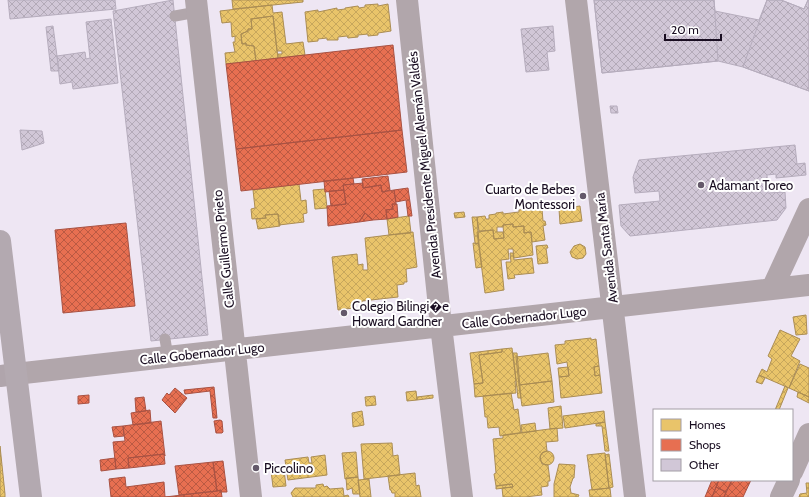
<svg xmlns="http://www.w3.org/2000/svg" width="809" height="497" font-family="Cabin,sans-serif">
  <defs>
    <pattern id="homes-cross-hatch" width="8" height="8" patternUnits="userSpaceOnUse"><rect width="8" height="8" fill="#e9c46a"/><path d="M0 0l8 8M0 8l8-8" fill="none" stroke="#c7a75c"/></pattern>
    <pattern id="shops-cross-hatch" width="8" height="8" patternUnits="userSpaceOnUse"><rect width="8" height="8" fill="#e76f51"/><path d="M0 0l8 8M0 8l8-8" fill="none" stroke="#ba5a43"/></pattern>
    <pattern id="building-cross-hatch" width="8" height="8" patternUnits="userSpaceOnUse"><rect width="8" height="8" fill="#d1c7d7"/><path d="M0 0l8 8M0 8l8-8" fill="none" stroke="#b3aab8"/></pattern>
  </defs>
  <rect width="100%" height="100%" fill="#eee6f3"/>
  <path fill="url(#homes-cross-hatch)" stroke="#ab8d54" d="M 21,0 L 106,0 L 107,5 L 22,13 Z
    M 232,0 L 303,0 L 303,2 L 233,9 Z
    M 378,4 L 378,6 L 388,4 L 391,31 L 378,33 L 378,35 L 368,36 L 368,34 L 358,35 L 358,37 L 348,38 L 347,36 L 338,37 L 338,40 L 327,40 L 327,38 L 318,39 L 318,41 L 308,42 L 305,12 L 318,10 L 318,12 L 337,8 L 337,10 L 345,9 L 345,8 L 358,6 L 359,8 L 365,7 L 365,5 Z
    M 272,5 L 273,13 L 282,12 L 286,44 L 303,42 L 305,55 L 278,58 L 278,54 L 282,54 L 282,51 L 277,51 L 273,16 L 251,19 L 252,29 L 248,29 L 248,31 L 241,34 L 242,44 L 246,43 L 246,45 L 254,46 L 256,61 L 226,64 L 225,53 L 235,52 L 233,42 L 235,42 L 235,36 L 232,37 L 231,22 L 222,23 L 220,11 Z
    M 273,16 L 278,58 L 256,61 L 254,46 L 246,45 L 246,43 L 242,44 L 241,34 L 248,31 L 248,29 L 252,29 L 251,19 Z
    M 299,184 L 301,201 L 306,200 L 307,213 L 303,214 L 304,222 L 279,225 L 278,214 L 265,215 L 266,218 L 252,219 L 251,209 L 255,208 L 253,190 Z
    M 325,189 L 327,208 L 315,209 L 313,190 Z
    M 580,206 L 582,221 L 560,224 L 559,209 Z
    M 531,209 L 531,210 L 542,209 L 543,221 L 545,221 L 546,225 L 543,226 L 545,240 L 532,242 L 531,232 L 524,233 L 524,226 L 513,227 L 513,224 L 503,225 L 503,227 L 497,227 L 497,232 L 503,232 L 504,238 L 494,239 L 493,230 L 479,231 L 477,217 L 485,216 L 486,219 L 489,219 L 489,215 L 496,214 L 496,213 L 503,212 L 503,214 L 519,212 L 519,210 Z
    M 464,212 L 465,217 L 455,218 L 454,213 Z
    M 278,214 L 280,226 L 258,229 L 256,219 L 266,218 L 265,215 Z
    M 409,216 L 411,233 L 389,235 L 387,219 Z
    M 472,217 L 477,217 L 479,244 L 475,243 Z
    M 513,224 L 513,227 L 524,226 L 524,233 L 531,232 L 533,255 L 514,258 L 513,249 L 508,249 L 509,259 L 501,260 L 504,290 L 485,293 L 477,232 L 493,230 L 494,239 L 504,238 L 503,225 Z
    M 413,232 L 417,267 L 406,269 L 407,282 L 404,282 L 404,284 L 397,285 L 398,297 L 362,301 L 362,303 L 353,304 L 353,308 L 338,310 L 332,257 L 357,254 L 358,265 L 363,264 L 363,270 L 368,270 L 365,238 Z
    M 473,243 L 479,244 L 482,267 L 476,268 Z
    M 580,244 L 585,247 L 586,254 L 583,258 L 577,259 L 572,257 L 570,252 L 574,246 Z
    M 547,245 L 548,248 L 546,248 L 548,263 L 538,264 L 536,246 Z
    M 510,253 L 513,253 L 514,260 L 532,258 L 534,273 L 514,275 L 515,278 L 508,279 L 506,262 L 511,262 Z
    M 806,315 L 807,334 L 796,335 L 793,317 Z
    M 780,330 L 800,339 L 791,356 L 800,361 L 789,388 L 759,375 L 762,369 L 767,372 L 772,359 L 768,356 Z
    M 591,338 L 591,340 L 596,339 L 599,366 L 594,367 L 595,376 L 600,375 L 602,393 L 561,398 L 559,377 L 569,376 L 567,362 L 557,364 L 555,345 L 565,344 L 565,341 Z
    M 512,348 L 516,381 L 515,381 L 516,393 L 475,397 L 474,384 L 483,383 L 479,355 L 502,352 L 502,349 Z
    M 502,349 L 502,352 L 479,355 L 483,383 L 474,384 L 470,353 Z
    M 513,353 L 517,353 L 521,398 L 518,398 Z
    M 548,353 L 552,381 L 519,385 L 516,357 Z
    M 800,364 L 809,368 L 809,397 L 789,388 Z
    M 599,366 L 600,375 L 595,376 L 594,367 Z
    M 568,367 L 569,376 L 559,377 L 558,368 Z
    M 759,375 L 765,378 L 762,384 L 756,382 Z
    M 552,381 L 554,402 L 522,406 L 519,385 Z
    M 785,386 L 788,388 L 779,410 L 775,410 Z
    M 416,391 L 417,400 L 407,401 L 406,392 Z
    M 798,392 L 809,397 L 809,403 L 797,397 Z
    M 511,393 L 514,410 L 518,409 L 521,433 L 500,436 L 499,427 L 488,428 L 487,417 L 485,417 L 483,396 Z
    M 433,395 L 433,398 L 417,400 L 417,397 Z
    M 375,396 L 376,405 L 366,406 L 365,397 Z
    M 561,406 L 563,428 L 550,429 L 548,408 Z
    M 362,411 L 364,425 L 353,427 L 352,413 Z
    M 604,411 L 605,422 L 565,428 L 563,416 Z
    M 605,422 L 609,451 L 605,451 L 602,426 L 596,426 L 596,424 Z
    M 535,423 L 536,431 L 522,433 L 521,425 Z
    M 557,428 L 558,441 L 546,442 L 547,451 L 542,453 L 540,457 L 542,464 L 548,465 L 550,481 L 548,481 L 548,486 L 541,487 L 542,495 L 525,497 L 503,497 L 502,488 L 513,487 L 512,484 L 496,486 L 494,474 L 496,473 L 493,439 L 503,438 L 503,435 Z
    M 392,443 L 393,456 L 398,455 L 400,475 L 364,479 L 361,444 Z
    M 0,446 L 5,494 L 5,497 L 0,497 Z
    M540 458a7 7 0 1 1 14 0a7 7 0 1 1-14 0Z
    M 356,452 L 358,477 L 345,479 L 342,453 Z
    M 605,453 L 609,488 L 592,490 L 587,455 Z
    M 609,454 L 613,487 L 609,488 L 605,455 Z
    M 325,455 L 327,475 L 288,480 L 285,460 L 308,457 L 309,463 L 312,463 L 311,457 Z
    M 559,464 L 575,465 L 574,478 L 573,478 L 570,487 L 571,493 L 579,495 L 578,497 L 554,497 L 554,484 Z
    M 284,470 L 286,486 L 273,487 L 271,471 Z
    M 415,473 L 416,486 L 419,485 L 421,497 L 395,497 L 395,493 L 392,493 L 391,490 L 390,490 L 388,476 Z
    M 358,477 L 360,494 L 353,494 L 352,488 L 347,490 L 346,478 Z
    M 369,479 L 371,497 L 360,497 L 358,480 Z
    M 806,483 L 809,483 L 809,497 L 799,497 L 800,494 L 807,493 Z
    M 323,484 L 324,487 L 327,486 L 330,489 L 343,488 L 344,496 L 348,495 L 349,497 L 293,497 L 291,493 L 295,488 L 316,488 L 316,485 Z
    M 512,484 L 513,487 L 496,489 L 496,486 Z
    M 610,488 L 611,497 L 590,497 L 589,490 Z"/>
  <path fill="url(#shops-cross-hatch)" stroke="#a95243" d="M 393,45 L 402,130 L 236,149 L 226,64 Z
    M 402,130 L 407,172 L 241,191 L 236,149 Z
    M 388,176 L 390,190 L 382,192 L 381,185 L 363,188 L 362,179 Z
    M 353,178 L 354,184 L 343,185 L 344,190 L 325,192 L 324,181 Z
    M 363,183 L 363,188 L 381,185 L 382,192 L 394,190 L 396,204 L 392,204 L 393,209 L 386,210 L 387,219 L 373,220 L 365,213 L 359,222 L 328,226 L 327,206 L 346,204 L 343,185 Z
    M 408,188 L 412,216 L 408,216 L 406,200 L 396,202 L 394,190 Z
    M 344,190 L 346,204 L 331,206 L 329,191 Z
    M 392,204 L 397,204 L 398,217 L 387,219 L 386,210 L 393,209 Z
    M 365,213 L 373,220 L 359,222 Z
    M 126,223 L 135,306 L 63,313 L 55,230 Z
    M 214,387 L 217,418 L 213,418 L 210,391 L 185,394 L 184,390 Z
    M 175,388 L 187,398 L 175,413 L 162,400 L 167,393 L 169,395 Z
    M 89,395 L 89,403 L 78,404 L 78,396 Z
    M 144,397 L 146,411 L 136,412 L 135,398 Z
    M 150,410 L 151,423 L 133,425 L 131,413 Z
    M 220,420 L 222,421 L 223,432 L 222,433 L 216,433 L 214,421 Z
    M 161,421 L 165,456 L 164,454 L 128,458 L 129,468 L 116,469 L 113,442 L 125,441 L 123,426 Z
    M 123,426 L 124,436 L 114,437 L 112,427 Z
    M 164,454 L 165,464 L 129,468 L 128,458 Z
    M 115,458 L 116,469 L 101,471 L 100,460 Z
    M 223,461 L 227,492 L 221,492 L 221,490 L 217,491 L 213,462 Z
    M 213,462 L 217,491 L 179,495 L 175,466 Z
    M 125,477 L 126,487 L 164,482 L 165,497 L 111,497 L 109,479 Z
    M 712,480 L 719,480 L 712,497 L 705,497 Z
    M 719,480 L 732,480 L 726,492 L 716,487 Z
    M 732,480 L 751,480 L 743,497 L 724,497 Z
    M 716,487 L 726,492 L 724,497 L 712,497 Z
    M 221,490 L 222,497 L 165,497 L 217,491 Z"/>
  <path fill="url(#building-cross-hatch)" stroke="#b6adbd" d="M 8,0 L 115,0 L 116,9 L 10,19 Z
    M 173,0 L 208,335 L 151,341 L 113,11 Z
    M 594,0 L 714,0 L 718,61 L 602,73 Z
    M 594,0 L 714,0 L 715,11 L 759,20 L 767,0 L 781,0 L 804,9 L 808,0 L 809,0 L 809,91 L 743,67 L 718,61 L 602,73 Z
    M 767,0 L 781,0 L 804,9 L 808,0 L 809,0 L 809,91 L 743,67 Z
    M 111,19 L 118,83 L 73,89 L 72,82 L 60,84 L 57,56 L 85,52 L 86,59 L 90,58 L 86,22 Z
    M 53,26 L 59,71 L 51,71 L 46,27 Z
    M 553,26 L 555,51 L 547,52 L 549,70 L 526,72 L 521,29 Z
    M 610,106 L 617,106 L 618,113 L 611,113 Z
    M 20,130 L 42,131 L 44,143 L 22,150 Z
    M 795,145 L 797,164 L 805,163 L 806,175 L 776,178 L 776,174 L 767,175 L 768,193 L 785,192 L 786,208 L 777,220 L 630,236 L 621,226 L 619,205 L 660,201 L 659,191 L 635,193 L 633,177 L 639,160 Z"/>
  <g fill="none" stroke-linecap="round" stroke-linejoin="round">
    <path stroke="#b1a6ab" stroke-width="11" d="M 175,16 L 197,12
      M 165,339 L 168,357"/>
    <path stroke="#b1a6ab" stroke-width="22" d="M 196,0 L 251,497
      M 407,0 L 441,326 L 462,497
      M 576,0 L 635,497
      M 772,289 L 809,209
      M 15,374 L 809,285
      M 792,472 L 809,434
      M 781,497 L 789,480"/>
    <path stroke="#b0a5ac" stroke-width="22" d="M 0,376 L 15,374"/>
    <path stroke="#b3a9b0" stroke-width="22" d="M 0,241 L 31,497"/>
  </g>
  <g fill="#64596a" stroke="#fff" stroke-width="1.5">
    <circle cx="701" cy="185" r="4"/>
    <circle cx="583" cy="196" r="4"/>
    <circle cx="344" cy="313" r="4"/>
    <circle cx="256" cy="468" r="4"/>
  </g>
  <g text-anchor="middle" stroke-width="4" stroke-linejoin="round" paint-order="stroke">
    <g font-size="13" fill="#190d21" stroke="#fff">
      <text transform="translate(424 165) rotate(-96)" y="5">Avenida Presidente Miguel Alemán Valdés</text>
      <text transform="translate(606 248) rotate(-97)" y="5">Avenida Santa María</text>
      <text transform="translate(223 249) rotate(-96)" y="5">Calle Guillermo Prieto</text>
      <text transform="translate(524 317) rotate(-6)" y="5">Calle Gobernador Lugo</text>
      <text transform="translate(202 353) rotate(-6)" y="5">Calle Gobernador Lugo</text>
    </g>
    <g font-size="13" fill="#190d21" stroke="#fff" text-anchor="start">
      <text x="709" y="190">Adamant Toreo</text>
      <text x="575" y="194" text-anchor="end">Cuarto de Bebes<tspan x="575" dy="15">Montessori</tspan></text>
      <text x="352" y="311">Colegio Bilingi�e<tspan x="352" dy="15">Howard Gardner</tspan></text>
      <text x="264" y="473">Piccolino</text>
    </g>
  </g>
  <rect x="653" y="409" width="140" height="72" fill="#ffffff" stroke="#a39ea6"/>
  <rect x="661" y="419" width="20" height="12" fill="#e9c46a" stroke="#a39ea6"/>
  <text x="689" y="429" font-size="12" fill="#190d21">Homes</text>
  <rect x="661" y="439" width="20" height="12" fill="#e76f51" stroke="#a39ea6"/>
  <text x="689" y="449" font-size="12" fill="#190d21">Shops</text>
  <rect x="661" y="459" width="20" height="12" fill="#d1c7d7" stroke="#a39ea6"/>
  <text x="689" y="469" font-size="12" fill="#190d21">Other</text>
  <path d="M665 34v6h56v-6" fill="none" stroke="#190d21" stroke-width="2"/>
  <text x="671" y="34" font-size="12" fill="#190d21" stroke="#ffffff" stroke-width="3" paint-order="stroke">20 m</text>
</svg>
